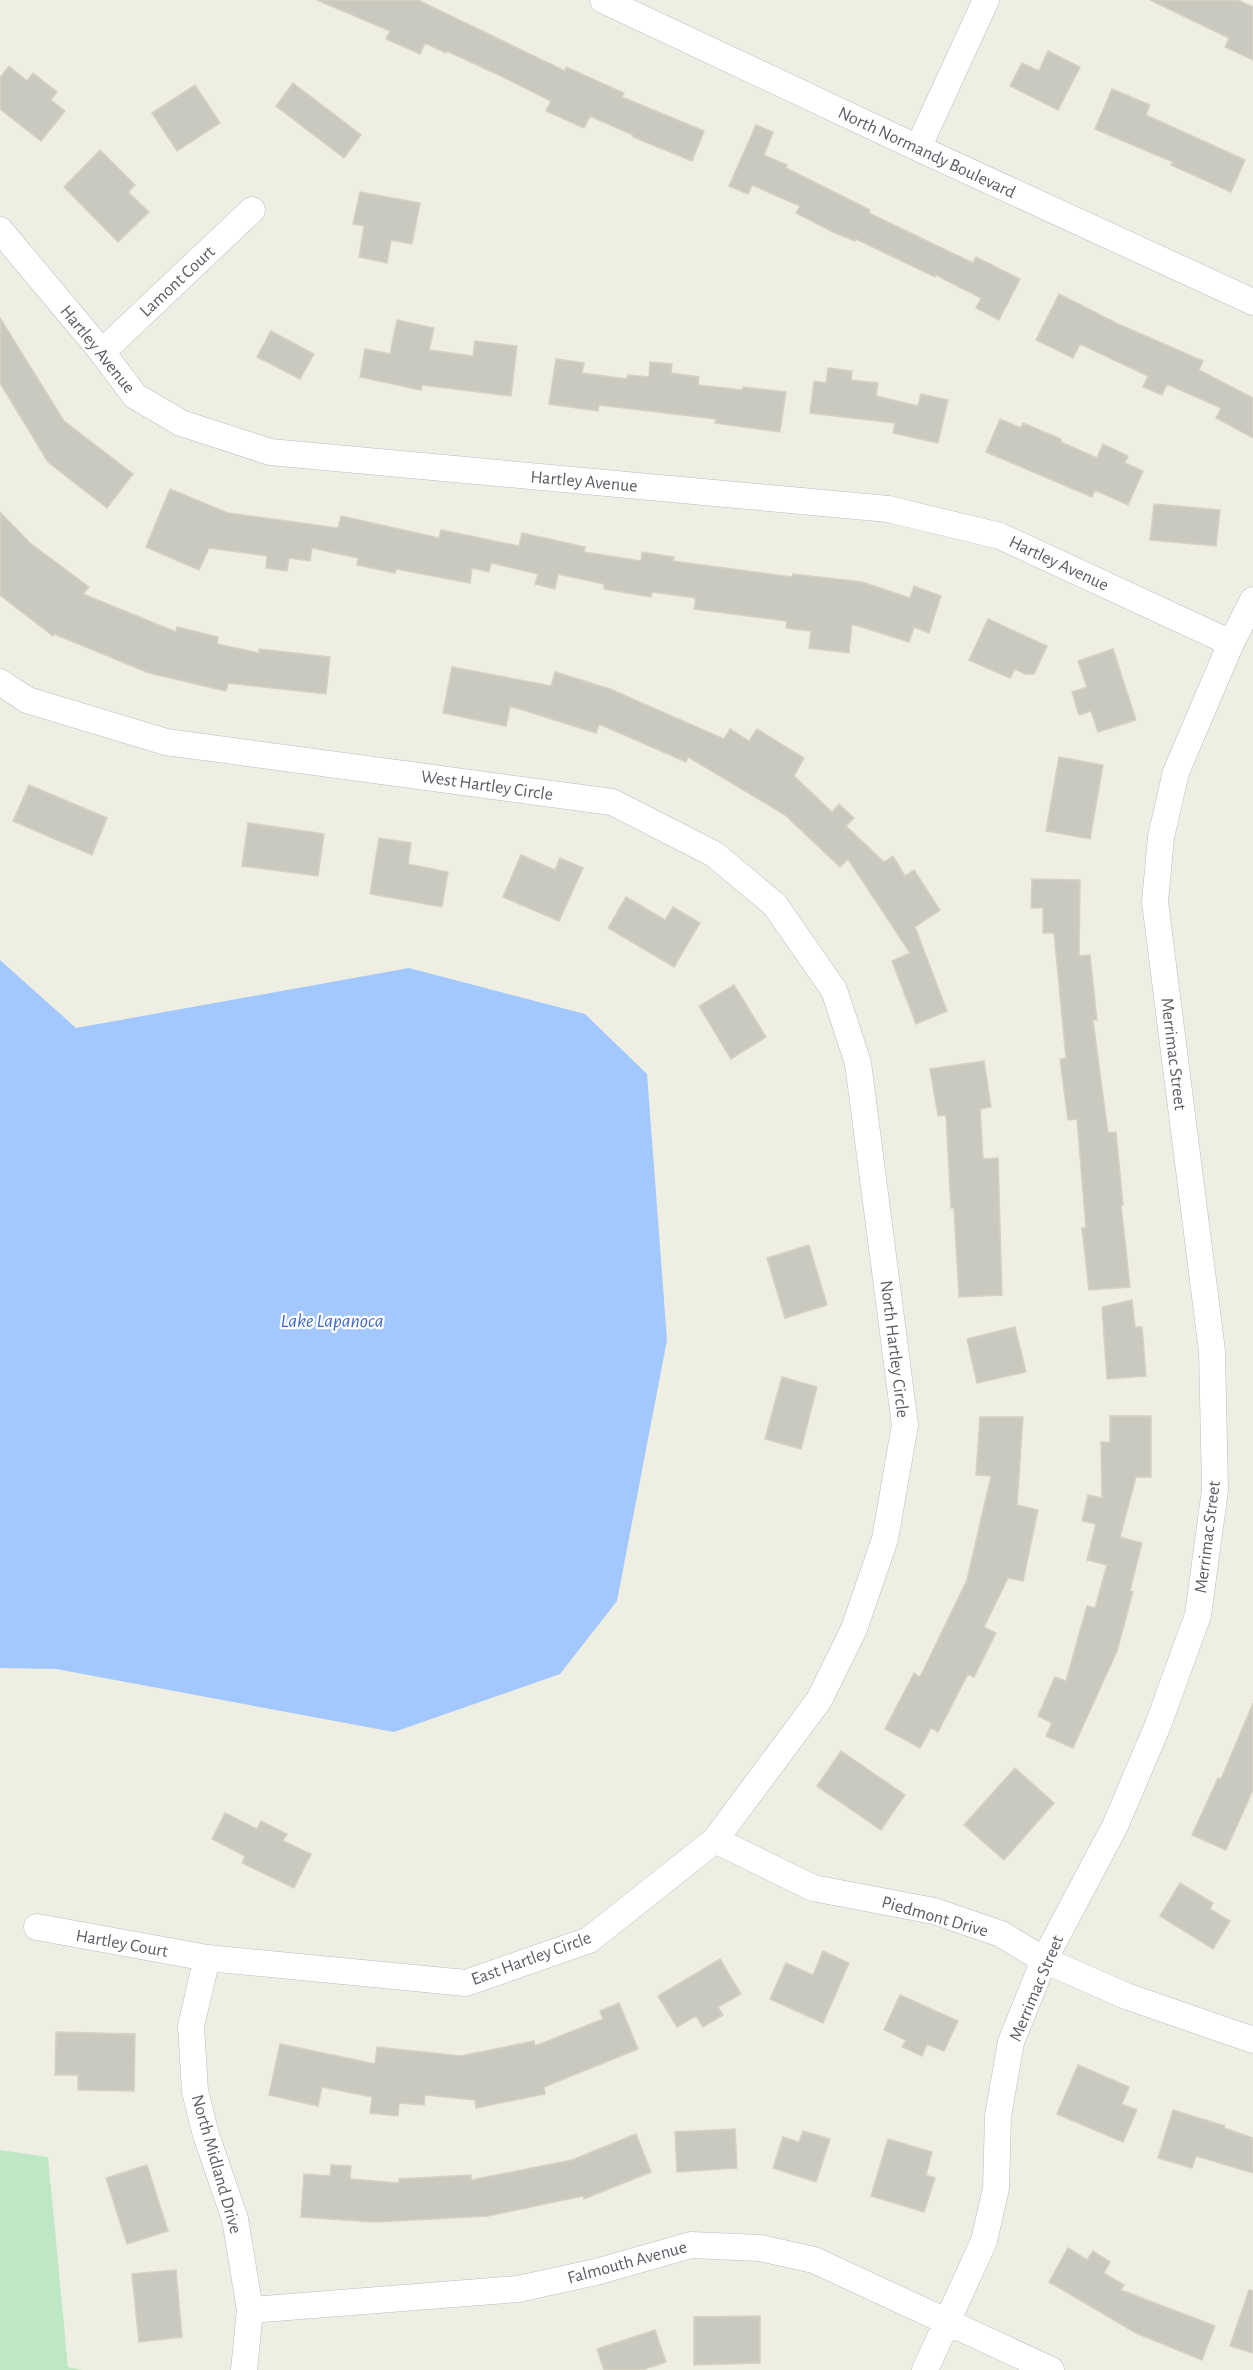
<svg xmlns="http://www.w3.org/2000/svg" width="1253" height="2370" font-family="'Alegreya Sans',sans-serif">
  <rect width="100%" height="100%" fill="#efeee3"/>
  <path fill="#bee8c5" d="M 0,2150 L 48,2157 L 68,2367 L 82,2370 L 0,2370 Z"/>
  <path fill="#a3c7ff" d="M 0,960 L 76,1028 L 409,968 L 585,1014 L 647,1074 L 667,1340 L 617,1601 L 560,1674 L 394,1732 L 56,1669 L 0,1668 Z"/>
  <path fill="#cac9c0" stroke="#d4d2c1" stroke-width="1.5" d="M 317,0 L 418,0 L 565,71 L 566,67 L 624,93 L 622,97 L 704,131 L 692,161 L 633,137 L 633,135 L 590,116 L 584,128 L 546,111 L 551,101 L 505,78 L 447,51 L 446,53 L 425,43 L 420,54 L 386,39 L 390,31 Z
    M 1150,0 L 1238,0 L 1253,7 L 1253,60 L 1225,47 L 1229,38 Z
    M 1048,51 L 1080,67 L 1058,110 L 1010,86 L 1022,63 L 1039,71 Z
    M 9,66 L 27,81 L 33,73 L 57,92 L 51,100 L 65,111 L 41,141 L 0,109 L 0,78 Z
    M 293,83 L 361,135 L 344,158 L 276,106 Z
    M 195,85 L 220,123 L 177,151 L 152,113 Z
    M 1112,89 L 1150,105 L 1146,115 L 1245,160 L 1231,192 L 1171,165 L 1173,162 L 1095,129 Z
    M 756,125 L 773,132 L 764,155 L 787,165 L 786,168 L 870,210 L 869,213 L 973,263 L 976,257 L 1020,279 L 999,320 L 976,308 L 981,298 L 936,275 L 935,277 L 856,239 L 855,241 L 833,232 L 796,213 L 800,206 L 752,185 L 748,194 L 729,186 Z
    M 100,150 L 135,185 L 128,192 L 149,212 L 118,242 L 64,187 Z
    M 360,192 L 420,203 L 412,244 L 391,240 L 387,263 L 359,257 L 364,226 L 353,224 Z
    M 1059,294 L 1116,323 L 1203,361 L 1199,370 L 1253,398 L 1253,438 L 1216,418 L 1221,408 L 1167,384 L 1162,395 L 1143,387 L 1148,376 L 1080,344 L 1073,358 L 1036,340 Z
    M 0,318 L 64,421 L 133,474 L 107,508 L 48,462 L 0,383 Z
    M 397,320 L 434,328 L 429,350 L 473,356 L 475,341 L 517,346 L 511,396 L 422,385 L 421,390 L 360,377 L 365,349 L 390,354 Z
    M 271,331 L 314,354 L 300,379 L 257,357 Z
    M 556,359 L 584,363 L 582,373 L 627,379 L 628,375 L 649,377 L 650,362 L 672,364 L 671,373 L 699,377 L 698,385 L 742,390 L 743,387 L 786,392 L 780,432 L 715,423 L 716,419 L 599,405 L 598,411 L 549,404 Z
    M 828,368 L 852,371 L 851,380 L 878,383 L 876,396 L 918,406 L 921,394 L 948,400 L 938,443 L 893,433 L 895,423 L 810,413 L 814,381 L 826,383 Z
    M 1000,419 L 1021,428 L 1023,423 L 1061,439 L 1061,442 L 1097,458 L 1103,444 L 1128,456 L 1125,463 L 1143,471 L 1128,505 L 1095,490 L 1092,497 L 986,452 Z
    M 170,489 L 228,513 L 338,528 L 341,516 L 439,538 L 441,530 L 519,546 L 522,533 L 585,547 L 584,552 L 641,561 L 642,552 L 674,557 L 673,561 L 792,577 L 793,574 L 862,582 L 910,598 L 914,586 L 941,596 L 929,633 L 914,627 L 909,642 L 852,624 L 849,653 L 809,648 L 811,631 L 786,628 L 787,621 L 694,609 L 696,598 L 652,592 L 651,597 L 604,589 L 604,584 L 558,574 L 555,589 L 535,584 L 538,574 L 491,563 L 489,572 L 472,568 L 470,583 L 396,569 L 395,573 L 357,565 L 358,558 L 312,548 L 310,561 L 289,558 L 287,571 L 266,568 L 267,556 L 209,548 L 199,570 L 146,547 Z
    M 1154,504 L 1220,510 L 1216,546 L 1150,540 Z
    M 0,512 L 30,543 L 89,587 L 83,594 L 176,632 L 177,627 L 218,637 L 217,644 L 259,653 L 259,649 L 330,657 L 326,694 L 228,683 L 226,691 L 149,673 L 54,634 L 53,636 L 0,595 Z
    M 988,619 L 1047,646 L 1034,674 L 1025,674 L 1015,669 L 1010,678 L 969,660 Z
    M 1113,649 L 1136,720 L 1098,732 L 1091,711 L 1079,715 L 1072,692 L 1087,687 L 1078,661 Z
    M 452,667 L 551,686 L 555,672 L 610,689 L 724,739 L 730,729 L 749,741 L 757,729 L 804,758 L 794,776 L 832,812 L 839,804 L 854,818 L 846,826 L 884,862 L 893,856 L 905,876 L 914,870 L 940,910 L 915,927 L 947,1011 L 916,1024 L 892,961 L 910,953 L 848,859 L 840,867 L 785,815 L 688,757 L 686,762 L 599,724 L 596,733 L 510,706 L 506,726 L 443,713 Z
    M 1059,757 L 1103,765 L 1090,839 L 1046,831 Z
    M 29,785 L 107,818 L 92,855 L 13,821 Z
    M 248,823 L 324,834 L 318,876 L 242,866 Z
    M 379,838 L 411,843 L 408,864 L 448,872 L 442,907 L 370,894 Z
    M 521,855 L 555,870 L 560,858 L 583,868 L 559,921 L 503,897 Z
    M 1032,879 L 1080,880 L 1079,956 L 1090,955 L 1097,1020 L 1093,1020 L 1108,1133 L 1116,1132 L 1123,1205 L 1121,1205 L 1130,1287 L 1089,1290 L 1082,1228 L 1086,1228 L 1077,1119 L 1068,1120 L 1060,1059 L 1066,1058 L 1054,933 L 1043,933 L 1043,908 L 1031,908 Z
    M 626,897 L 665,920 L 673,907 L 700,923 L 674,967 L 608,928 Z
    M 734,985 L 766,1037 L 731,1059 L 699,1006 Z
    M 984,1061 L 991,1107 L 980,1109 L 983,1159 L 998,1158 L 1002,1295 L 959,1297 L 954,1208 L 951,1208 L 946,1115 L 938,1116 L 930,1069 Z
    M 809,1245 L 827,1305 L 785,1318 L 767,1258 Z
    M 1132,1300 L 1135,1327 L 1142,1327 L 1146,1376 L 1107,1379 L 1102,1307 Z
    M 1015,1327 L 1026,1372 L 977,1383 L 967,1339 Z
    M 782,1377 L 817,1387 L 801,1449 L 765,1439 Z
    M 1110,1416 L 1151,1416 L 1151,1477 L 1136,1477 L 1120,1537 L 1142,1543 L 1130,1591 L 1133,1592 L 1117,1651 L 1073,1748 L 1046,1736 L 1052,1723 L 1038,1716 L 1055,1677 L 1066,1681 L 1087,1606 L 1095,1608 L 1107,1565 L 1087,1560 L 1096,1524 L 1082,1521 L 1088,1495 L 1102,1498 L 1101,1442 L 1110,1442 Z
    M 980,1417 L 1023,1417 L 1017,1505 L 1038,1510 L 1023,1581 L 1008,1578 L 984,1627 L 996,1633 L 974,1677 L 968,1674 L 938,1732 L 931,1728 L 920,1748 L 885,1729 L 914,1673 L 920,1677 L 967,1580 L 991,1476 L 976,1475 Z
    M 1253,1703 L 1253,1790 L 1226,1850 L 1192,1835 L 1218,1778 L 1221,1779 Z
    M 841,1751 L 905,1795 L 881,1830 L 817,1786 Z
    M 1015,1768 L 1054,1803 L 1004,1860 L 964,1825 Z
    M 225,1813 L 257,1829 L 261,1821 L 287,1834 L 283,1841 L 311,1854 L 294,1888 L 242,1863 L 245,1856 L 212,1839 Z
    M 1180,1883 L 1213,1903 L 1210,1909 L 1230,1921 L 1213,1949 L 1160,1916 Z
    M 823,1951 L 849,1963 L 823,2023 L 770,1999 L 786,1963 L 813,1975 Z
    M 720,1959 L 741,1994 L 718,2007 L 723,2015 L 703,2027 L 696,2016 L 677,2027 L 658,1996 Z
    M 900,1995 L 958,2021 L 944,2051 L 927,2044 L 922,2056 L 902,2047 L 906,2040 L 884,2030 Z
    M 619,2003 L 638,2049 L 544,2087 L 545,2094 L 476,2108 L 475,2100 L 425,2095 L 424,2105 L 399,2103 L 398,2116 L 370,2113 L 372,2097 L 322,2087 L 318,2106 L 269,2095 L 280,2044 L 375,2064 L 377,2047 L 461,2056 L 534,2041 L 535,2046 L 603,2019 L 600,2011 Z
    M 56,2032 L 135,2034 L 134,2091 L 78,2090 L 78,2075 L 55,2075 Z
    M 1078,2065 L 1129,2087 L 1122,2104 L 1137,2110 L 1123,2142 L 1057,2114 Z
    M 1173,2110 L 1225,2126 L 1224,2128 L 1253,2138 L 1253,2173 L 1196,2156 L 1192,2168 L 1158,2158 Z
    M 735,2129 L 737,2168 L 677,2172 L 675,2132 Z
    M 803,2131 L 830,2139 L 816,2182 L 773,2168 L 783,2137 L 799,2142 Z
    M 636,2134 L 651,2172 L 584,2199 L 583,2196 L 488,2216 L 374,2222 L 301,2217 L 304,2174 L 330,2176 L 331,2165 L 351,2166 L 350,2179 L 399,2183 L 399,2179 L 471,2175 L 471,2180 L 572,2160 Z
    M 888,2139 L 932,2152 L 926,2175 L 935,2178 L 924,2212 L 871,2196 Z
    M 147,2165 L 168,2231 L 127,2244 L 106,2178 Z
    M 1068,2248 L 1087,2260 L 1093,2251 L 1110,2262 L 1104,2273 L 1124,2285 L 1121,2290 L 1215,2326 L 1202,2360 L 1136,2333 L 1049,2282 Z
    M 176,2270 L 182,2337 L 139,2342 L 132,2274 Z
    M 1249,2290 L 1253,2291 L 1253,2353 L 1230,2346 Z
    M 760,2316 L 760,2363 L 694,2365 L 694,2317 Z
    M 655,2330 L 666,2362 L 642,2370 L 604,2370 L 597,2349 Z"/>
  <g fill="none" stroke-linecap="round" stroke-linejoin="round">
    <defs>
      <path id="minor" d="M 603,0 L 918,148 L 1253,302
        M 918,148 L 986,0
        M 0,230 L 102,352 L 135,396 L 181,423 L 270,452 L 888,509 L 1000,536 L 1231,643
        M 102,352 L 252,210
        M 0,682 L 27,700 L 166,742 L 612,802 L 714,854 L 775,905 L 834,990 L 858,1063 L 905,1425 L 885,1539 L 854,1629 L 819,1700 L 715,1840 L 589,1940 L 466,1983 L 207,1958 L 37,1927
        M 715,1840 L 813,1888 L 934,1911 L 1001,1934 L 1044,1960 L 1126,1996 L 1253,2040
        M 207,1958 L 191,2026 L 195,2091 L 206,2135 L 235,2219 L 250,2310 L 244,2370
        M 250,2310 L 518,2289 L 596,2272 L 691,2245 L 760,2248 L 814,2260 L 1051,2370
        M 925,2370 L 984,2241 L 996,2188 L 998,2116 L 1011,2042 L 1044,1960 L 1115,1826 L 1158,1725 L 1198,1615 L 1215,1490 L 1212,1351 L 1155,902 L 1161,837 L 1176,772 L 1231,643 L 1253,600"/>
    </defs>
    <use href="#minor" stroke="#bbbcc3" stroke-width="27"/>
    <use href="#minor" stroke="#fff" stroke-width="26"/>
  </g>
  <g text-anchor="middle" stroke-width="4.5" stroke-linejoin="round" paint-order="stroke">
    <g font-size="18" fill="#5b5e65" stroke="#fff">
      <text transform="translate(927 152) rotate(25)" y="6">North Normandy Boulevard</text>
      <text transform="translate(177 281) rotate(-43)" y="6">Lamont Court</text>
      <text transform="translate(98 349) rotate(51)" y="6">Hartley Avenue</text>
      <text transform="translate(584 481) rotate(5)" y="6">Hartley Avenue</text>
      <text transform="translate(1059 563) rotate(25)" y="6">Hartley Avenue</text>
      <text transform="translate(487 785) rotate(8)" y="6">West Hartley Circle</text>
      <text transform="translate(1174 1054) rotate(83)" y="6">Merrimac Street</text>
      <text transform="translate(895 1349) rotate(83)" y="6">North Hartley Circle</text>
      <text transform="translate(1207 1537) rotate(-83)" y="6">Merrimac Street</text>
      <text transform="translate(935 1916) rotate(16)" y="6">Piedmont Drive</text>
      <text transform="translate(122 1943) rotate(10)" y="6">Hartley Court</text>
      <text transform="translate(531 1958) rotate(-20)" y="6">East Hartley Circle</text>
      <text transform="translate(1036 1988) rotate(-67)" y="6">Merrimac Street</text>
      <text transform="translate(217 2164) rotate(74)" y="6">North Midland Drive</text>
      <text transform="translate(627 2262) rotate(-15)" y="6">Falmouth Avenue</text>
    </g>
    <g font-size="20" font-style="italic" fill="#3e6bca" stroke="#fff">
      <text x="332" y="1327">Lake Lapanoca</text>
    </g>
  </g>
</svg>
